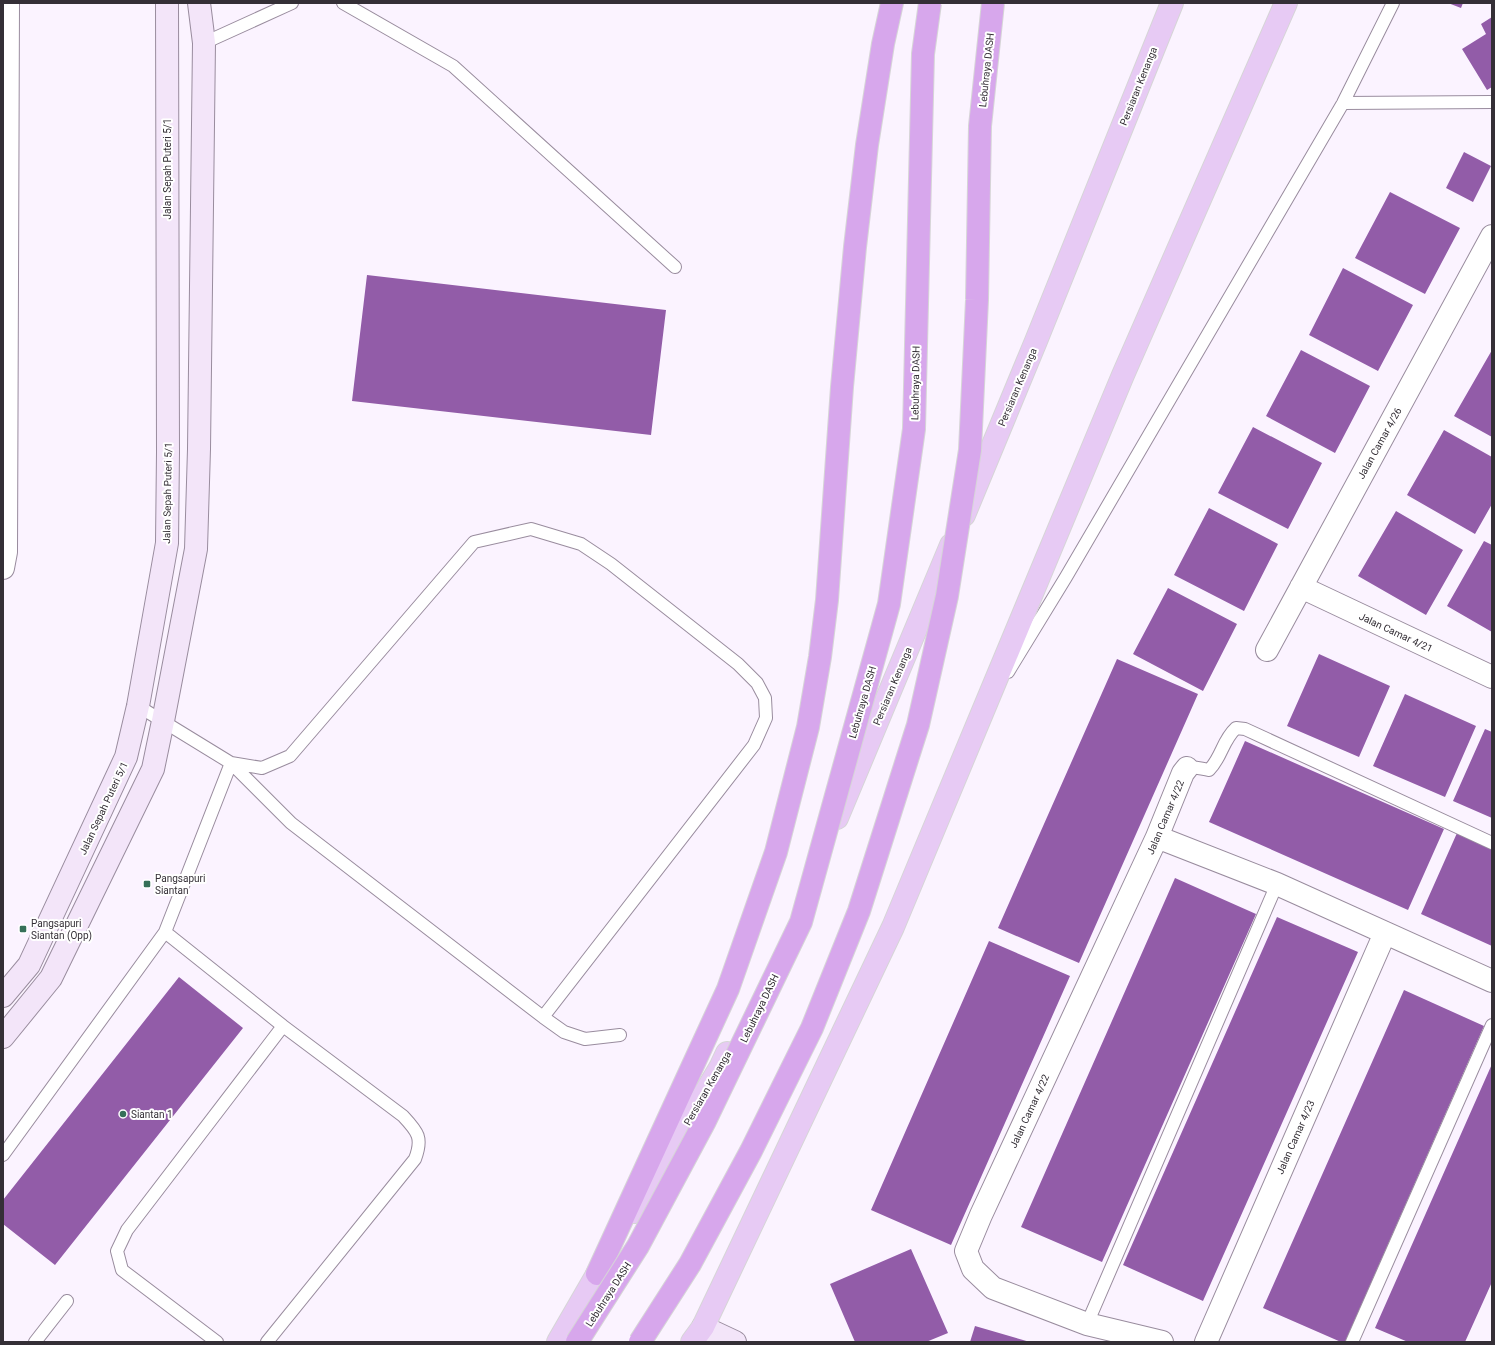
<svg xmlns="http://www.w3.org/2000/svg" width="1495" height="1345" font-family="Roboto,sans-serif">
  <rect width="100%" height="100%" fill="#fbf3ff"/>
  <path fill="#925ca8" d="M 1448,3 L 1463,3 L 1461,8 Z
    M 1492,17 L 1492,87 L 1487,90 L 1462,49 L 1486,34 L 1481,24 Z
    M 1464,152 L 1491,166 L 1473,202 L 1446,188 Z
    M 1390,192 L 1460,228 L 1425,294 L 1355,258 Z
    M 1343,268 L 1413,305 L 1378,371 L 1309,335 Z
    M 367,275 L 666,310 L 651,435 L 352,401 Z
    M 1301,350 L 1370,386 L 1335,453 L 1266,416 Z
    M 1492,350 L 1492,437 L 1454,416 Z
    M 1253,427 L 1322,463 L 1288,529 L 1218,493 Z
    M 1444,430 L 1492,457 L 1492,504 L 1475,534 L 1407,495 Z
    M 1209,508 L 1278,544 L 1244,611 L 1174,575 Z
    M 1396,511 L 1463,550 L 1426,615 L 1358,576 Z
    M 1484,541 L 1492,545 L 1492,632 L 1447,606 Z
    M 1168,588 L 1237,624 L 1203,691 L 1133,654 Z
    M 1319,654 L 1390,686 L 1359,757 L 1287,726 Z
    M 1117,659 L 1198,694 L 1079,963 L 998,928 Z
    M 1405,694 L 1476,726 L 1445,797 L 1373,766 Z
    M 1485,729 L 1492,732 L 1492,818 L 1453,801 Z
    M 1245,741 L 1444,829 L 1408,910 L 1209,822 Z
    M 1457,833 L 1492,849 L 1492,946 L 1421,914 Z
    M 1175,878 L 1256,914 L 1102,1262 L 1021,1227 Z
    M 1277,917 L 1358,952 L 1203,1301 L 1123,1265 Z
    M 989,941 L 1070,976 L 951,1245 L 871,1210 Z
    M 179,977 L 243,1028 L 55,1265 L 3,1224 L 3,1200 Z
    M 1404,990 L 1484,1026 L 1345,1342 L 1341,1342 L 1263,1308 Z
    M 1492,1064 L 1492,1282 L 1465,1342 L 1408,1342 L 1375,1328 Z
    M 911,1249 L 948,1333 L 926,1342 L 855,1342 L 830,1284 Z
    M 975,1326 L 1030,1342 L 970,1342 Z"/>
  <g fill="none" stroke-linecap="round" stroke-linejoin="round">
    <defs>
      <path id="lane" d="M 343,3 L 453,66 L 675,267
        M 204,43 L 292,3
        M 1343,103 L 1492,102
        M 1008,672 L 1066,577 L 1343,103 L 1393,3
        M 138,706 L 231,763 L 262,768 L 290,756 L 474,542 L 531,529 L 581,544 L 611,564 L 738,664 L 757,683 L 765,698 L 766,718 L 754,745 L 543,1017
        M 1187,768 C 1194,766 1201,769 1209,770 C 1222,757 1222,741 1236,728 L 1245,729 L 1492,843
        M 165,932 L 283,1026 L 403,1116 C 418,1132 423,1138 415,1159 L 267,1342
        M 3,1155 L 165,932 L 231,763 L 291,823 L 543,1017 L 564,1032 L 585,1039 L 620,1035
        M 1087,1324 L 1277,884
        M 35,1342 L 67,1301
        M 217,1342 L 122,1270 L 117,1251 L 127,1230 L 283,1026
        M 1352,1342 L 1492,1025"/>
      <path id="street" d="M 3,568 L 6,552 L 8,3
        M 1301,587 L 1492,677
        M 1267,650 L 1492,236
        M 1157,837 L 1277,884 L 1492,981
        M 1162,1342 L 1087,1324 L 993,1288 L 973,1269 L 966,1251 L 981,1215 L 1157,837 L 1183,773 L 1187,768
        M 1206,1342 L 1385,933"/>
      <path id="secondary" d="M 3,996 L 29,965 L 126,757 L 138,706 L 167,543 L 168,452 L 167,3
        M 3,1037 L 51,978 L 153,769 L 163,721 L 196,549 L 199,449 L 204,43 L 199,3
        M 703,1327 L 735,1342"/>
      <path id="primary" d="M 964,515 L 1036,341 L 1172,3
        M 837,818 L 951,545
        M 634,1212 L 720,1068 L 727,1053
        M 558,1342 L 606,1259
        M 692,1342 L 703,1327 L 893,927 L 1123,375 L 1286,3"/>
      <path id="highway" d="M 597,1274 L 728,989 L 776,852 L 808,727 L 820,657 L 827,600 L 842,387 L 855,247 L 867,145 L 883,44 L 892,3"/>
    </defs>
    <use href="#lane" stroke="#998c9e" stroke-width="14"/>
    <use href="#street" stroke="#998c9e" stroke-width="24"/>
    <use href="#secondary" stroke="#998c9e" stroke-width="24"/>
    <use href="#primary" stroke="#d6d5d7" stroke-width="24"/>
    <use href="#highway" stroke="#d6d5d7" stroke-width="24"/>
    <use href="#lane" stroke="#fff" stroke-width="12"/>
    <use href="#street" stroke="#fff" stroke-width="22"/>
    <use href="#secondary" stroke="#f3e5f9" stroke-width="22"/>
    <use href="#primary" stroke="#e7caf4" stroke-width="22"/>
    <use href="#highway" stroke="#d7a7ec" stroke-width="22"/>
    <defs>
      <path id="highway-bridge" d="M 577,1342 L 638,1246 L 705,1121 L 801,922 L 889,604 L 914,429 L 923,54 L 930,3
        M 640,1342 L 690,1264 L 751,1151 L 812,1028 L 859,911 L 918,725 L 947,596 L 970,450 L 977,300 L 980,126 L 993,3"/>
    </defs>
    <use href="#highway-bridge" stroke="#d6d5d7" stroke-width="24" stroke-linecap="butt"/>
    <use href="#highway-bridge" stroke="#d7a7ec" stroke-width="22"/>
  </g>
  <g fill="#367059" stroke="#fff" stroke-width="1.5">
    <rect x="143" y="880" width="8" height="8" rx="2"/>
    <rect x="19" y="925" width="8" height="8" rx="2"/>
    <circle cx="123" cy="1114" r="4"/>
  </g>
  <g text-anchor="middle" stroke-width="4" stroke-linejoin="round" paint-order="stroke">
    <g font-size="10" fill="#342f36" stroke="#fff">
      <text transform="translate(986 70) rotate(-84)" y="4">Lebuhraya DASH</text>
      <text transform="translate(1138 86) rotate(-68)" y="4">Persiaran Kenanga</text>
      <text transform="translate(167 169) rotate(-90)" y="4">Jalan Sepah Puteri 5/1</text>
      <text transform="translate(915 383) rotate(-89)" y="4">Lebuhraya DASH</text>
      <text transform="translate(1017 387) rotate(-67)" y="4">Persiaran Kenanga</text>
      <text transform="translate(1379 443) rotate(-61)" y="4">Jalan Camar 4/26</text>
      <text transform="translate(167 493) rotate(-89)" y="4">Jalan Sepah Puteri 5/1</text>
      <text transform="translate(1396 632) rotate(25)" y="4">Jalan Camar 4/21</text>
      <text transform="translate(892 686) rotate(-67)" y="4">Persiaran Kenanga</text>
      <text transform="translate(862 702) rotate(-74)" y="4">Lebuhraya DASH</text>
      <text transform="translate(103 808) rotate(-65)" y="4">Jalan Sepah Puteri 5/1</text>
      <text transform="translate(1165 817) rotate(-67)" y="4">Jalan Camar 4/22</text>
      <text transform="translate(759 1008) rotate(-64)" y="4">Lebuhraya DASH</text>
      <text transform="translate(707 1088) rotate(-60)" y="4">Persiaran Kenanga</text>
      <text transform="translate(1029 1111) rotate(-65)" y="4">Jalan Camar 4/22</text>
      <text transform="translate(1295 1137) rotate(-66)" y="4">Jalan Camar 4/23</text>
      <text transform="translate(608 1294) rotate(-57)" y="4">Lebuhraya DASH</text>
    </g>
    <g font-size="10" fill="#342f36" stroke="#fff" text-anchor="start">
      <text x="155" y="882">Pangsapuri<tspan x="155" dy="12">Siantan</tspan></text>
      <text x="31" y="927">Pangsapuri<tspan x="31" dy="12">Siantan (Opp)</tspan></text>
      <text x="131" y="1118">Siantan 1</text>
    </g>
  </g>
  <rect width="1495" height="1345" fill="none" stroke="#342f36" stroke-width="8"/>
</svg>
